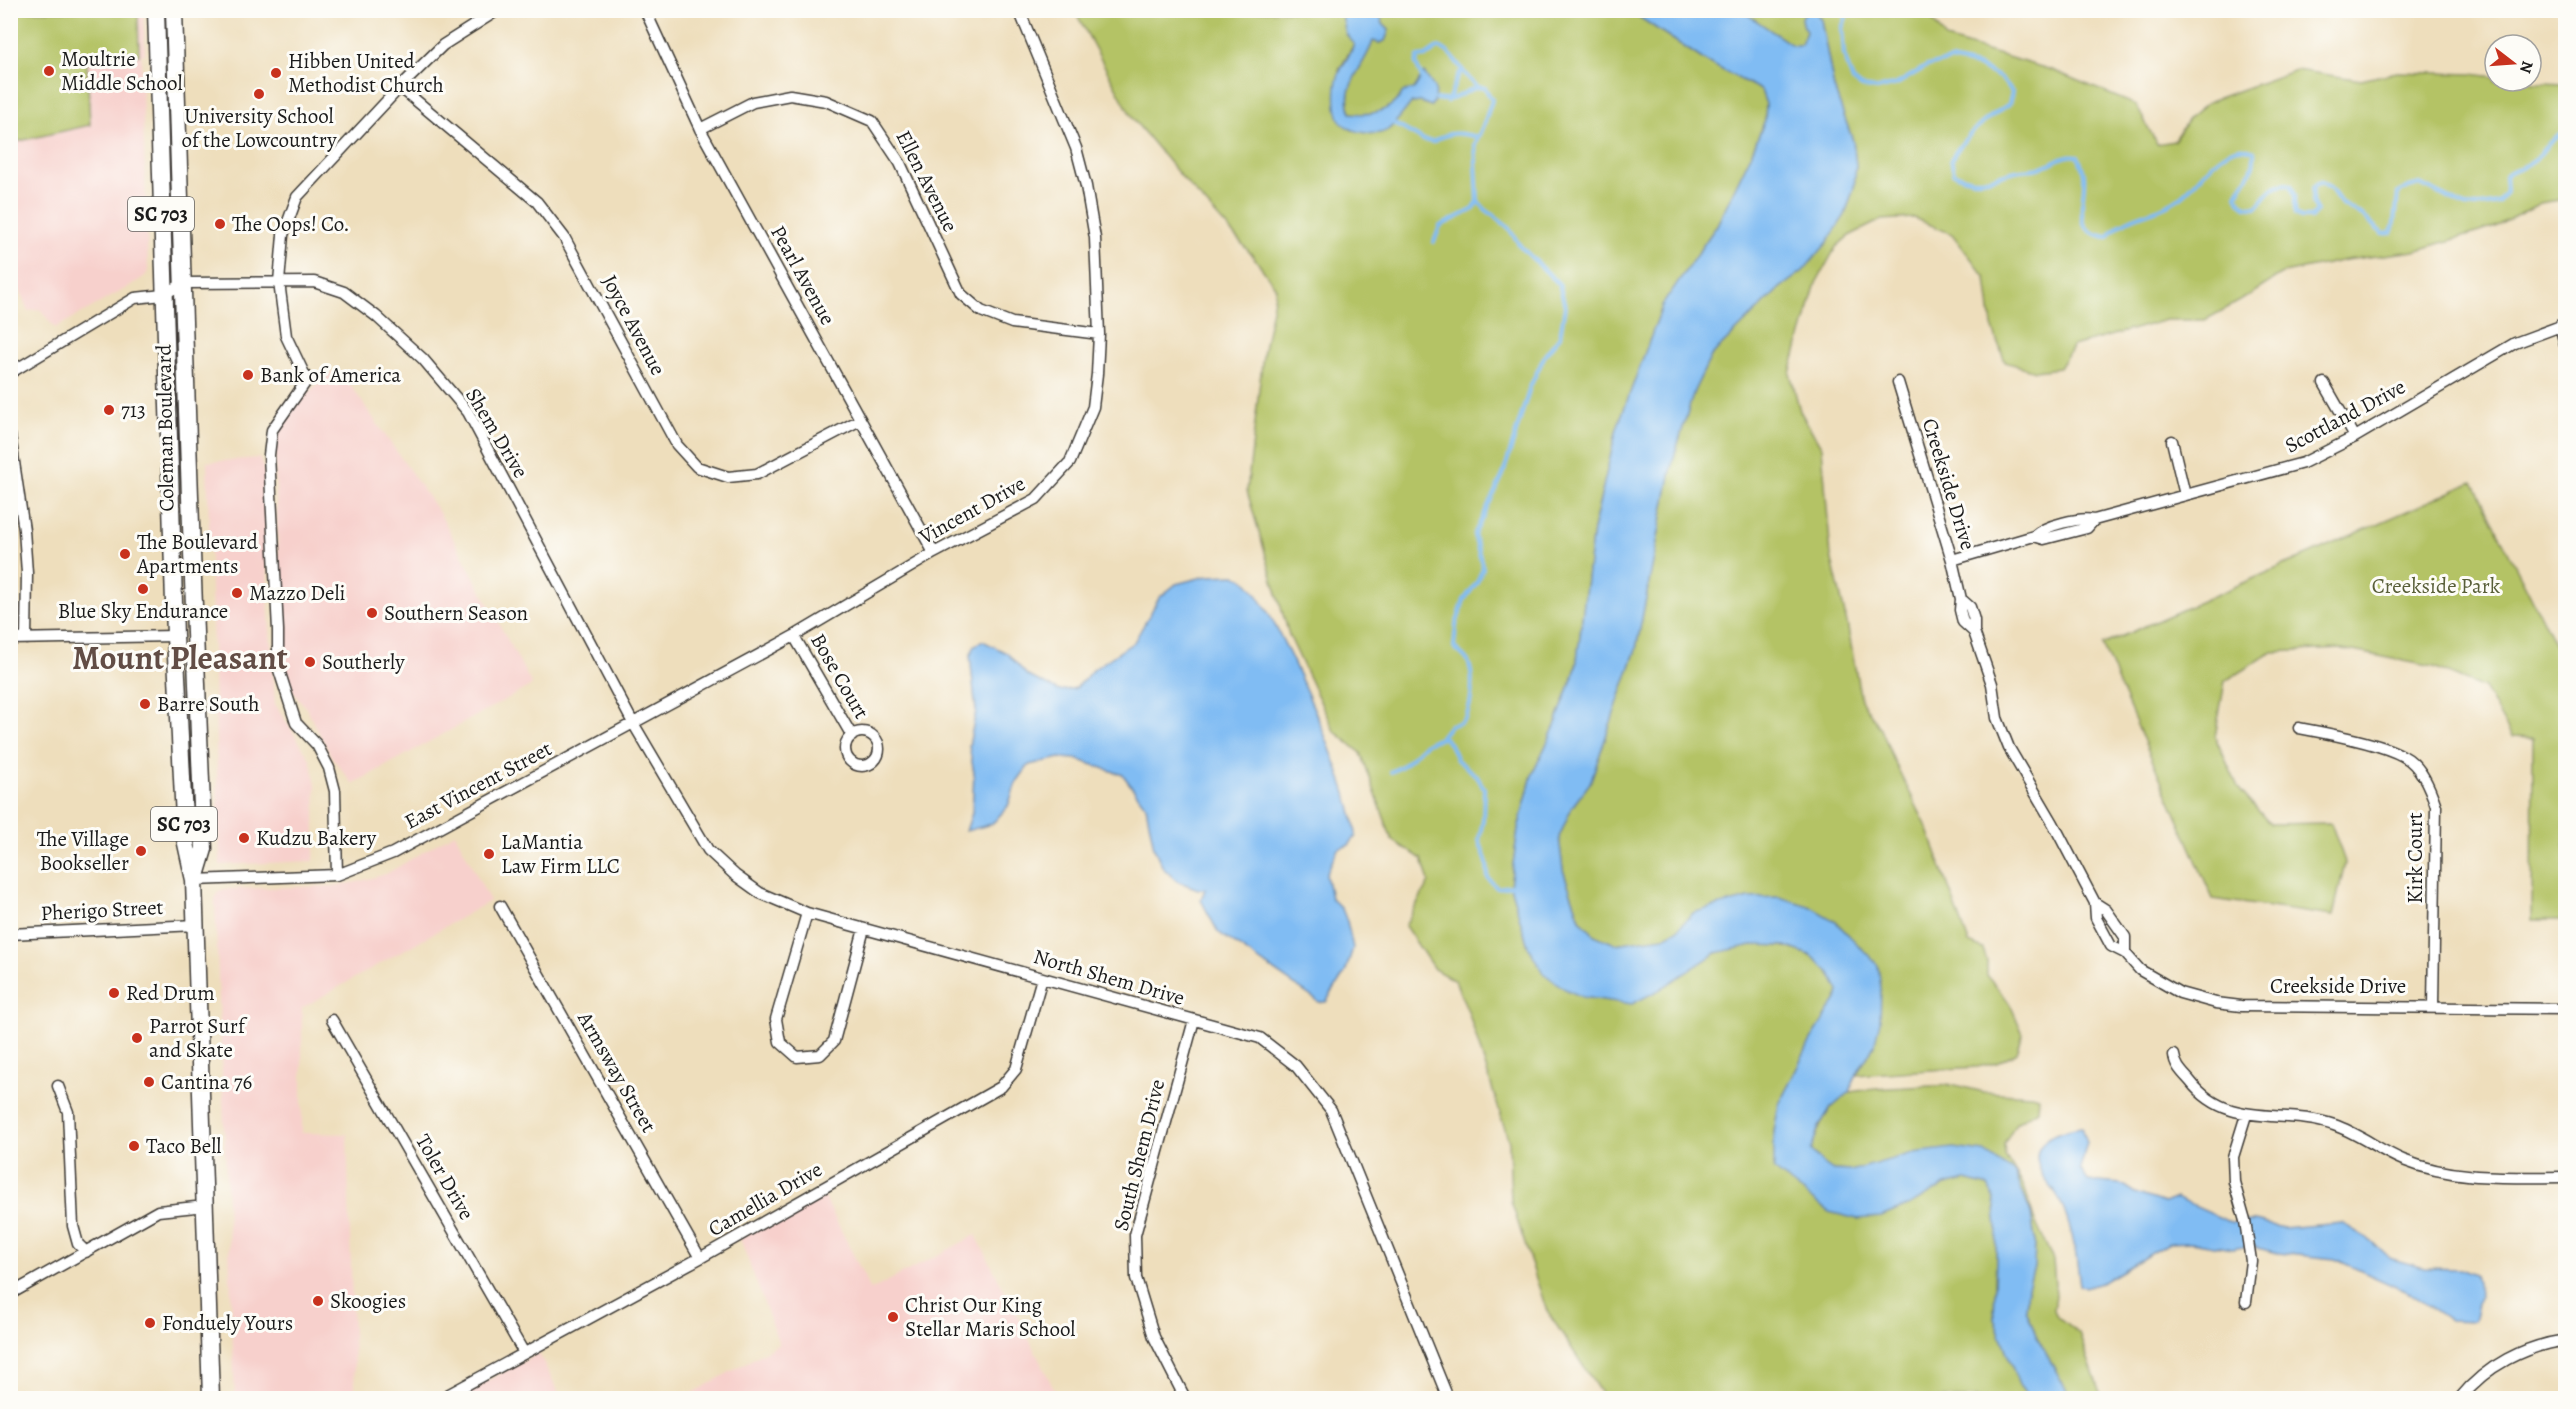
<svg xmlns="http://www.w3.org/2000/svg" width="2576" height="1409" font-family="Alegreya,serif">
  <rect width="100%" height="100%" fill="#fdfcf7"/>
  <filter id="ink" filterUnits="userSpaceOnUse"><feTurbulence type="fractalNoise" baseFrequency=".0167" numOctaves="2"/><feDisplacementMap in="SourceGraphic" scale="12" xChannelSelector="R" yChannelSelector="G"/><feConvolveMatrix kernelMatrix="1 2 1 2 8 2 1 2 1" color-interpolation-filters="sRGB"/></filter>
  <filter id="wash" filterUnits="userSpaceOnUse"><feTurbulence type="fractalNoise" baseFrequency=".008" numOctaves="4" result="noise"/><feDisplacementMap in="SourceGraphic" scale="24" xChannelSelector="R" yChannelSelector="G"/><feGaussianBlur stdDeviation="1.35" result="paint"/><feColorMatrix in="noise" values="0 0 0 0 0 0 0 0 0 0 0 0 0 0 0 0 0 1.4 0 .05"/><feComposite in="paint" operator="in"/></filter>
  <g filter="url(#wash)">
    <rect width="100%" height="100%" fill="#eedebc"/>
    <path fill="#f7d0cc" d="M 10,11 L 143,11 L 145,54 L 141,55 L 148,271 L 145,276 L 132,285 L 55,328 L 40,309 L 28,311 L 11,267 Z
      M 332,372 L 342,373 L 440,514 L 532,685 L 353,784 L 331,756 L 305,706 L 286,684 L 282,670 L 275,460 L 277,430 L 293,406 Z
      M 259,458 L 265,472 L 268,601 L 275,704 L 310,759 L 316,784 L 314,861 L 220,865 L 207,462 Z
      M 455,833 L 490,901 L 302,1008 L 302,1133 L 347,1134 L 355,1398 L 235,1398 L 215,900 L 217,893 L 225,889 L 332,886 L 357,882 L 386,874 Z
      M 822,1192 L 871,1290 L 976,1235 L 1059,1398 L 684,1398 L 779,1344 L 740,1238 Z
      M 539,1353 L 561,1398 L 455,1398 Z"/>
    <path fill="#b4c365" stroke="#687040" stroke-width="1.5" d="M 10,11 L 138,11 L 139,55 L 87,61 L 90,125 L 11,143 Z
      M 1075,11 L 1341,11 L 1346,34 L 1354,44 L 1339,70 L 1337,109 L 1341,122 L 1352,130 L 1389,129 L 1411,103 L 1421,102 L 1431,106 C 1441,92 1433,86 1424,74 L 1414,89 L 1403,92 C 1392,111 1372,116 1351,113 C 1340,86 1365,66 1373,41 L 1380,43 L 1385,41 L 1389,30 L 1383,24 L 1379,11 L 1630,11 L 1707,62 L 1761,90 L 1766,104 L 1765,120 L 1750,157 L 1717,225 L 1663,304 L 1617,428 L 1593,530 L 1576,668 L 1555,726 L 1532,775 L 1518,829 L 1510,886 L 1528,946 L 1659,990 C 1676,978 1696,961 1717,953 C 1745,942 1784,941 1811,956 C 1825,963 1833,977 1839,991 L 1837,999 L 1812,1038 L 1779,1104 L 1774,1132 L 1881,1217 L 1910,1205 L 1945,1185 L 1966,1180 L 1988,1186 L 1994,1198 L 1997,1227 L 1994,1318 L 2019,1385 L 2029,1398 L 1604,1398 L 1546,1309 L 1511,1201 L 1509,1142 L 1468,1011 L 1455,981 L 1434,969 L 1405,926 L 1429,882 L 1422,859 L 1392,840 L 1361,753 L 1334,731 L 1289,635 L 1247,491 L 1263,355 L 1276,288 L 1253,256 L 1179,174 L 1133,119 Z
      M 1742,11 L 1807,11 L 1801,18 L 1806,32 L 1801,45 L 1792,45 Z
      M 1815,11 L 1926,11 L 1946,39 L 2052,70 L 2136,105 L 2157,144 L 2174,141 L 2188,119 L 2210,101 L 2296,70 L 2361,80 L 2397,72 L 2471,74 L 2495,77 L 2495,81 L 2565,84 L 2565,199 L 2540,203 L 2493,228 L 2414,251 L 2346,260 L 2284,273 L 2240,301 L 2205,320 L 2166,320 L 2073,346 L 2059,368 L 2035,371 L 2005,362 L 1992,326 L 1986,278 L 1952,234 L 1914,218 L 1881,220 L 1849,236 L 1836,247 L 1816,283 L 1790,373 L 1800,411 L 1822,448 L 1831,556 L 1847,623 L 1861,700 L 1881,729 L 1894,761 L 1927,827 L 1969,943 L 1983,949 L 1987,961 L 1987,975 L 2010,1004 L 2023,1034 L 2017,1052 L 1997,1063 L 1977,1067 L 1856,1075 L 1874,1046 L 1877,965 L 1835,921 L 1749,898 L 1693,913 L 1676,931 L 1664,937 L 1615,944 L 1594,935 L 1580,919 L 1563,870 L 1559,837 L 1572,807 L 1590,783 L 1636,649 L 1673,460 L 1694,391 L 1711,356 L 1780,288 L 1803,271 L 1845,215 L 1854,187 L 1856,165 L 1853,141 L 1834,88 L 1821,20 Z
      M 2473,482 L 2565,664 L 2565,920 L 2532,920 L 2533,738 L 2512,737 L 2484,688 L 2434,667 L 2343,649 L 2272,652 L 2225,681 L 2215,737 L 2239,789 L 2270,824 L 2331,823 L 2345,862 L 2333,916 L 2213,899 L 2102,645 Z
      M 1955,1085 L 1984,1092 L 2031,1095 L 2039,1097 L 2038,1110 L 2016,1123 L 2004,1144 L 2005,1156 L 2024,1186 L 2034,1219 L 2053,1260 L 2056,1296 L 2054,1310 L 2057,1316 L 2079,1334 L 2102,1398 L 2071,1398 L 2037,1337 L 2026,1309 L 2028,1287 L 2034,1267 L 2035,1241 L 2031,1214 L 2015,1173 L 1879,1165 L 1851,1171 L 1832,1170 L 1821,1162 L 1811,1150 C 1818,1128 1827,1105 1849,1093 C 1858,1088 1939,1086 1955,1085 Z"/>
    <path fill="#80bcf3" stroke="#4e6c88" stroke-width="1.5" d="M 1341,11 L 1379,11 L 1383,24 L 1389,30 L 1385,41 L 1379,43 L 1373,41 C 1365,66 1340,87 1351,113 C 1372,116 1392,111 1403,92 L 1414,89 L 1424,73 C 1433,86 1441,92 1431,106 L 1421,102 L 1411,103 C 1405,111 1398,120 1390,128 C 1380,138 1352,133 1342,123 C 1335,115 1335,97 1336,87 C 1337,69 1349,60 1354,44 L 1346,34 Z
      M 1630,11 L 1742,11 L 1792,45 L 1801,45 L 1806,32 L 1801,18 L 1807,11 L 1815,11 L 1821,20 L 1834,88 L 1853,141 L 1856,165 L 1854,187 L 1845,215 L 1827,243 L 1803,271 L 1780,288 L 1711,356 L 1694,391 L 1673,460 L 1636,649 L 1590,783 L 1572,807 L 1559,837 L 1563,870 L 1580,919 L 1594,935 L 1615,944 L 1664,937 L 1676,931 L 1693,913 L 1713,907 L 1749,898 L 1779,897 L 1809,906 L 1835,921 L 1878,965 L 1881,988 L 1880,1022 L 1874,1046 L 1856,1075 L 1850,1092 L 1830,1109 L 1819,1126 L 1811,1150 L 1821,1162 L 1833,1170 L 1851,1171 L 1913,1153 L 1953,1148 L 1984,1152 L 2015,1173 L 2031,1214 L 2035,1241 L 2034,1267 L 2028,1287 L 2026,1309 L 2037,1337 L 2071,1398 L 2029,1398 L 2019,1385 L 1994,1318 L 1997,1227 L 1994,1198 L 1988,1186 L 1966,1180 L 1945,1185 L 1910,1205 L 1881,1217 L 1857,1219 L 1829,1212 L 1774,1170 L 1774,1132 L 1779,1104 L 1812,1038 L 1837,999 L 1839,991 L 1830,973 L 1812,956 L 1785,946 L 1752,945 L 1716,953 L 1659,990 L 1632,1004 L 1582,997 L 1565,989 L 1543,973 L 1528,946 L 1510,886 L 1518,829 L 1532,775 L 1555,726 L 1576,668 L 1593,530 L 1617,428 L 1663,304 L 1717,225 L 1750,157 L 1765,120 L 1766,104 L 1761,90 L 1707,62 Z
      M 1235,575 C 1239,577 1244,579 1247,582 C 1276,609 1355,796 1356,836 L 1349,845 L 1338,849 L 1326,874 L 1331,898 L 1342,909 L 1347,921 L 1353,948 L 1345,973 L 1326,1002 L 1319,1002 L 1218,932 L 1201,900 L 1205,889 L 1198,889 L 1177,881 L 1163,868 L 1154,848 L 1146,806 L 1123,775 L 1076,759 L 1060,758 L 1029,765 L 1016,783 L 1008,806 L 992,824 L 966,831 L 972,813 L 974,773 L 969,746 L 976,711 L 970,656 L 975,645 L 983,641 L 1007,653 L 1028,676 L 1059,691 L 1076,688 L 1094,669 L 1134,642 L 1159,598 L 1176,584 L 1207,576 Z
      M 2082,1127 L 2087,1142 L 2080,1169 L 2088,1181 L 2121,1184 L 2135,1193 L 2164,1203 L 2176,1198 L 2230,1222 L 2255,1221 L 2283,1228 L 2342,1223 L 2370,1240 L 2389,1258 L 2424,1268 L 2460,1269 L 2475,1275 L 2480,1296 L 2474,1321 L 2449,1320 L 2409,1293 L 2335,1259 L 2278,1253 L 2249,1246 L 2232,1249 L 2191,1242 L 2169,1243 L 2103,1282 L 2086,1288 L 2080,1285 C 2077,1265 2076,1245 2069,1225 C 2066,1215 2062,1204 2057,1195 C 2053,1188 2047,1183 2043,1176 C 2024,1142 2055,1131 2082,1127 Z"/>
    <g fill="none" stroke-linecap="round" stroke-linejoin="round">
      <path stroke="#80bcf3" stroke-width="4" d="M 1849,10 L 1842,28 L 1844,55 L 1853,81 L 1862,87 L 1877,89 L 1897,84 L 1927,66 L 1951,60 L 1977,66 L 2001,78 L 2012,92 L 2009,104 C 1986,119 1964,135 1951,160 L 1954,173 C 1979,187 1990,177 2016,171 C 2023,169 2031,170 2039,168 C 2052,164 2064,153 2078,156 C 2080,161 2083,168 2084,174 C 2087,199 2067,232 2108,237 C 2124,214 2154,215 2176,200 C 2197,186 2208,161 2232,150 C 2241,146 2246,148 2254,151 C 2256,171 2245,179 2237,195 C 2241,206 2246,207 2257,207 C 2267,195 2274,181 2291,185 L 2295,196 L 2295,214 L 2301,218 L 2311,218 L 2317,211 L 2312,202 L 2313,188 L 2320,182 L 2331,189 L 2341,203 L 2364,217 L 2383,234 L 2391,233 L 2395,222 L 2398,193 L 2409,187 L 2420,184 L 2465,206 L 2475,207 L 2498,203 L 2506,192 L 2505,176 C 2512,168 2525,168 2534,161 C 2546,150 2548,136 2566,133
        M 1422,78 L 1416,64 L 1418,57 L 1426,56 L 1439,47 C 1457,54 1462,76 1478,87
        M 1436,99 C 1458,105 1467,84 1485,88 L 1492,100 L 1485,121 L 1475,144 L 1478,201 L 1485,209 L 1508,227 L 1521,247 L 1559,284 L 1565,306 L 1560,336 L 1545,355 L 1530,387 L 1503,475 L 1474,535 L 1483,568 L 1477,582 L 1464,600 L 1456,625 L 1454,647 C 1458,652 1468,658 1469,664 C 1474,677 1472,704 1466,716 C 1463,723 1457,724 1450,725 L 1439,739
        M 1447,101 C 1454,91 1454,80 1462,70
        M 1393,123 L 1423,140 L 1433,142 C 1449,131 1459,132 1478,137
        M 1434,242 L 1440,226 L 1474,209 L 1478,201
        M 1391,772 C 1397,769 1403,766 1408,761 C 1422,749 1422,741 1444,738 L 1450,744 L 1457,760 L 1476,775 L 1484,788 L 1483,820 L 1479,840 L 1487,863 L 1488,878 L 1497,888 L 1510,886"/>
    </g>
  </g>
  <g filter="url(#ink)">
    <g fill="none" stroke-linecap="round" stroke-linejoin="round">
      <defs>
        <path id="minor" d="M 645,10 L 700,129 L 934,553
          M 400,87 L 537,202 L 564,237 L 677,445 L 697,467 L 728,477 L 757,474 L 860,420
          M 700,129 L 753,102 L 790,95 L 826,101 L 872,121 L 900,163 L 961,294 L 981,311 L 1012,323 L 1099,334
          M 2560,325 L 2566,348
          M 10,373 L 135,298 L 163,295 L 184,283 L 314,282 L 344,292 L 376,316 L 423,359 L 468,412 L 633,723 L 708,850 L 735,875 L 760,893 L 807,913 L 1260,1038 L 1296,1066 L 1331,1110 L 1448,1398
          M 1898,382 L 1952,560 L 1961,599 L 1960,610 L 1963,622 L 1974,632
          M 2324,383 L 2355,437
          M 10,435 L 24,530 L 27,573 L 26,639
          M 2172,441 L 2185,495
          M 2034,536 L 2044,539 L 2087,528 L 2094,520
          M 1952,560 L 2034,536 C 2045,525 2080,517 2094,520 L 2303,463 L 2355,437 L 2515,343 L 2566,324
          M 1961,599 L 1970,607 L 1974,620 L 1974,632 L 1992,684 L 1997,718 L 2009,748 L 2053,823 L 2095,903 L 2096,918 L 2111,946 L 2125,953 L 2140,970 L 2180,993 L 2216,1003 L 2241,1006 L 2566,1009
          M 794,636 L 852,736
          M 10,639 L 175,636
          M 2299,728 C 2326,733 2381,743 2403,756 C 2421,765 2430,788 2436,806 L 2433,1006
          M845 749a17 17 0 1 1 34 0a17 17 0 1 1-34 0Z
          M 337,875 L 335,791 L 329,768 L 317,745 L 296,723 L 278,667 L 278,630 L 269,455 L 272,430 L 307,380 L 286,336 L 279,282 L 283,235 L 297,197 L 400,87 L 443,45 L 498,10
          M 194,880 L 337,875 L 393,853 L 794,636 L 934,553 L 1036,499 L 1070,462 L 1093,407 L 1097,374 L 1099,334 L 1095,238 L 1086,186 L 1076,148 L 1019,10
          M 2095,903 L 2106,910 L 2125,937 L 2125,953
          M 500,906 L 700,1258
          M 807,913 L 776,1019 L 780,1042 L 797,1057 L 820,1055 L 834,1041 L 864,929
          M 10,934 L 196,925
          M 332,1020 L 524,1353
          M 2174,1055 C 2175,1066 2183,1073 2190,1081 C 2229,1131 2283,1107 2334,1125 C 2358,1133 2379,1150 2403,1160 C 2455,1181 2510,1177 2566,1177
          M 58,1086 L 68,1112 L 73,1226 L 78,1244 L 86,1252
          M 10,1294 L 158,1211 L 205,1206
          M 2246,1302 L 2251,1261 L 2245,1221 L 2234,1182 L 2233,1157 L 2246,1115
          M 442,1398 L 700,1258 L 1001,1087 L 1016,1069 L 1042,978
          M 1185,1398 L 1154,1337 L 1136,1278 L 1135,1235 L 1194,1020
          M 2460,1398 C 2486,1366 2524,1346 2566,1340"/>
        <path id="primary" d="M 156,10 L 175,636 L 185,839 L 194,880 L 211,1398
          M 174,10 C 183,290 191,569 204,849 L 195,879"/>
      </defs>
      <use href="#minor" stroke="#3c3934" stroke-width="13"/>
      <use href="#primary" stroke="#3c3934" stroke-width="19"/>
      <use href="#minor" stroke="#fff" stroke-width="10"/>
      <use href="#primary" stroke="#fff" stroke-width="16"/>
    </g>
  </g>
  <g fill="#c8321e" stroke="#fdfcf7" stroke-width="2">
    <circle cx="49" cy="71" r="6"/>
    <circle cx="276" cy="73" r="6"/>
    <circle cx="259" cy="94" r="6"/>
    <circle cx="220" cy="224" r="6"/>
    <circle cx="248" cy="375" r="6"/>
    <circle cx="109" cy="410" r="6"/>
    <circle cx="125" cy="554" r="6"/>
    <circle cx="143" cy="589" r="6"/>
    <circle cx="237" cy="593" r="6"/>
    <circle cx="372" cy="613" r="6"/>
    <circle cx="310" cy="662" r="6"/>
    <circle cx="145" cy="704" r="6"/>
    <circle cx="244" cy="838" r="6"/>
    <circle cx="141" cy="851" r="6"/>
    <circle cx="489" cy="854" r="6"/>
    <circle cx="114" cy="993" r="6"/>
    <circle cx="137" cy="1038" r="6"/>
    <circle cx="149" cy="1082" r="6"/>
    <circle cx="134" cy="1146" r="6"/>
    <circle cx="318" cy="1301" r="6"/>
    <circle cx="893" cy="1317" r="6"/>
    <circle cx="150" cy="1323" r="6"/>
  </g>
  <g text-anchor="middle" stroke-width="6" stroke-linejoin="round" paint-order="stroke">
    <g fill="#fdfcf7" stroke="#605f5e" stroke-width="1.5">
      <rect x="128" y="197" width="66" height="34" rx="4.5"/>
      <rect x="151" y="807" width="66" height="34" rx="4.5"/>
    </g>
    <g font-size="20" font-weight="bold" fill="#1c1c1c">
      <text x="161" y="221">SC 703</text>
      <text x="184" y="831">SC 703</text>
    </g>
    <g font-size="21" fill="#1c1c1c" stroke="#fdfcf7" text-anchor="start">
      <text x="61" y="66">Moultrie<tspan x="61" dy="24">Middle School</tspan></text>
      <text x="288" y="68">Hibben United<tspan x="288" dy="24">Methodist Church</tspan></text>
      <text x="259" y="123" text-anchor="middle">University School<tspan x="259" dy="24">of the Lowcountry</tspan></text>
      <text x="232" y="231">The Oops! Co.</text>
      <text x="260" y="382">Bank of America</text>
      <text x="121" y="417">713</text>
      <text x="137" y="549">The Boulevard<tspan x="137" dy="24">Apartments</tspan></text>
      <text x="249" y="600">Mazzo Deli</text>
      <text x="143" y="618" text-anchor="middle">Blue Sky Endurance</text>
      <text x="384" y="620">Southern Season</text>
      <text x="322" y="669">Southerly</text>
      <text x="157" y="711">Barre South</text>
      <text x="256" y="845">Kudzu Bakery</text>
      <text x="129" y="846" text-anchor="end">The Village<tspan x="129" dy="24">Bookseller</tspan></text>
      <text x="501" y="849">LaMantia<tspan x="501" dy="24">Law Firm LLC</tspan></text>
      <text x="126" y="1000">Red Drum</text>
      <text x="149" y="1033">Parrot Surf<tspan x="149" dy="24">and Skate</tspan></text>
      <text x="161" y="1089">Cantina 76</text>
      <text x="146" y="1153">Taco Bell</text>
      <text x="330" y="1308">Skoogies</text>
      <text x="905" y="1312">Christ Our King<tspan x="905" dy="24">Stellar Maris School</tspan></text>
      <text x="162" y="1330">Fonduely Yours</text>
    </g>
    <g font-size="21" fill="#1c1c1c" stroke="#fdfcf7">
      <text transform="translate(927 181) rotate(63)" y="7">Ellen Avenue</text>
      <text transform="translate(803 275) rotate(61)" y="7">Pearl Avenue</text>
      <text transform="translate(634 325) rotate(62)" y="7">Joyce Avenue</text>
      <text transform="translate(2345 416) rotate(-28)" y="7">Scottland Drive</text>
      <text transform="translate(165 428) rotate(-91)" y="7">Coleman Boulevard</text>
      <text transform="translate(497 433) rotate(59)" y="7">Shem Drive</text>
      <text transform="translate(1949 484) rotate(73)" y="7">Creekside Drive</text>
      <text transform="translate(972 510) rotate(-29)" y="7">Vincent Drive</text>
      <text transform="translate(840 676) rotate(60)" y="7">Bose Court</text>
      <text transform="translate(478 785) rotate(-28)" y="7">East Vincent Street</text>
      <text transform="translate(2415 858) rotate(-90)" y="7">Kirk Court</text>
      <text transform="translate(102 910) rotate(-3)" y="7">Pherigo Street</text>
      <text transform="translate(1109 977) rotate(16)" y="7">North Shem Drive</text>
      <text x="2338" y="993">Creekside Drive</text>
      <text transform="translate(617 1072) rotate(60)" y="7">Armsway Street</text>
      <text transform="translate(1139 1155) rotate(-76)" y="7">South Shem Drive</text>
      <text transform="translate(445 1177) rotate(60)" y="7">Toler Drive</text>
      <text transform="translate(765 1199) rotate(-30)" y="7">Camellia Drive</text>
    </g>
    <g font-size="21" fill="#595f39" stroke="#fdfcf7">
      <text x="2436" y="593">Creekside Park</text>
    </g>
    <g font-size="33" font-weight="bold" fill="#624d45" stroke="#fdfcf7">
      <text x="180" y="669">Mount Pleasant</text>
    </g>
  </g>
  <rect width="2576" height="1409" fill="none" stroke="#fdfcf7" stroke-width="36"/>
  <g transform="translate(2513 63) rotate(107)"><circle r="28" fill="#fdfcf7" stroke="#a3a29f" stroke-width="1.5"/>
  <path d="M0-4.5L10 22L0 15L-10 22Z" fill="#c8321e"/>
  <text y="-9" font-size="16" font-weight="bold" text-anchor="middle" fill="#1c1c1c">N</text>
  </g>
</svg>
